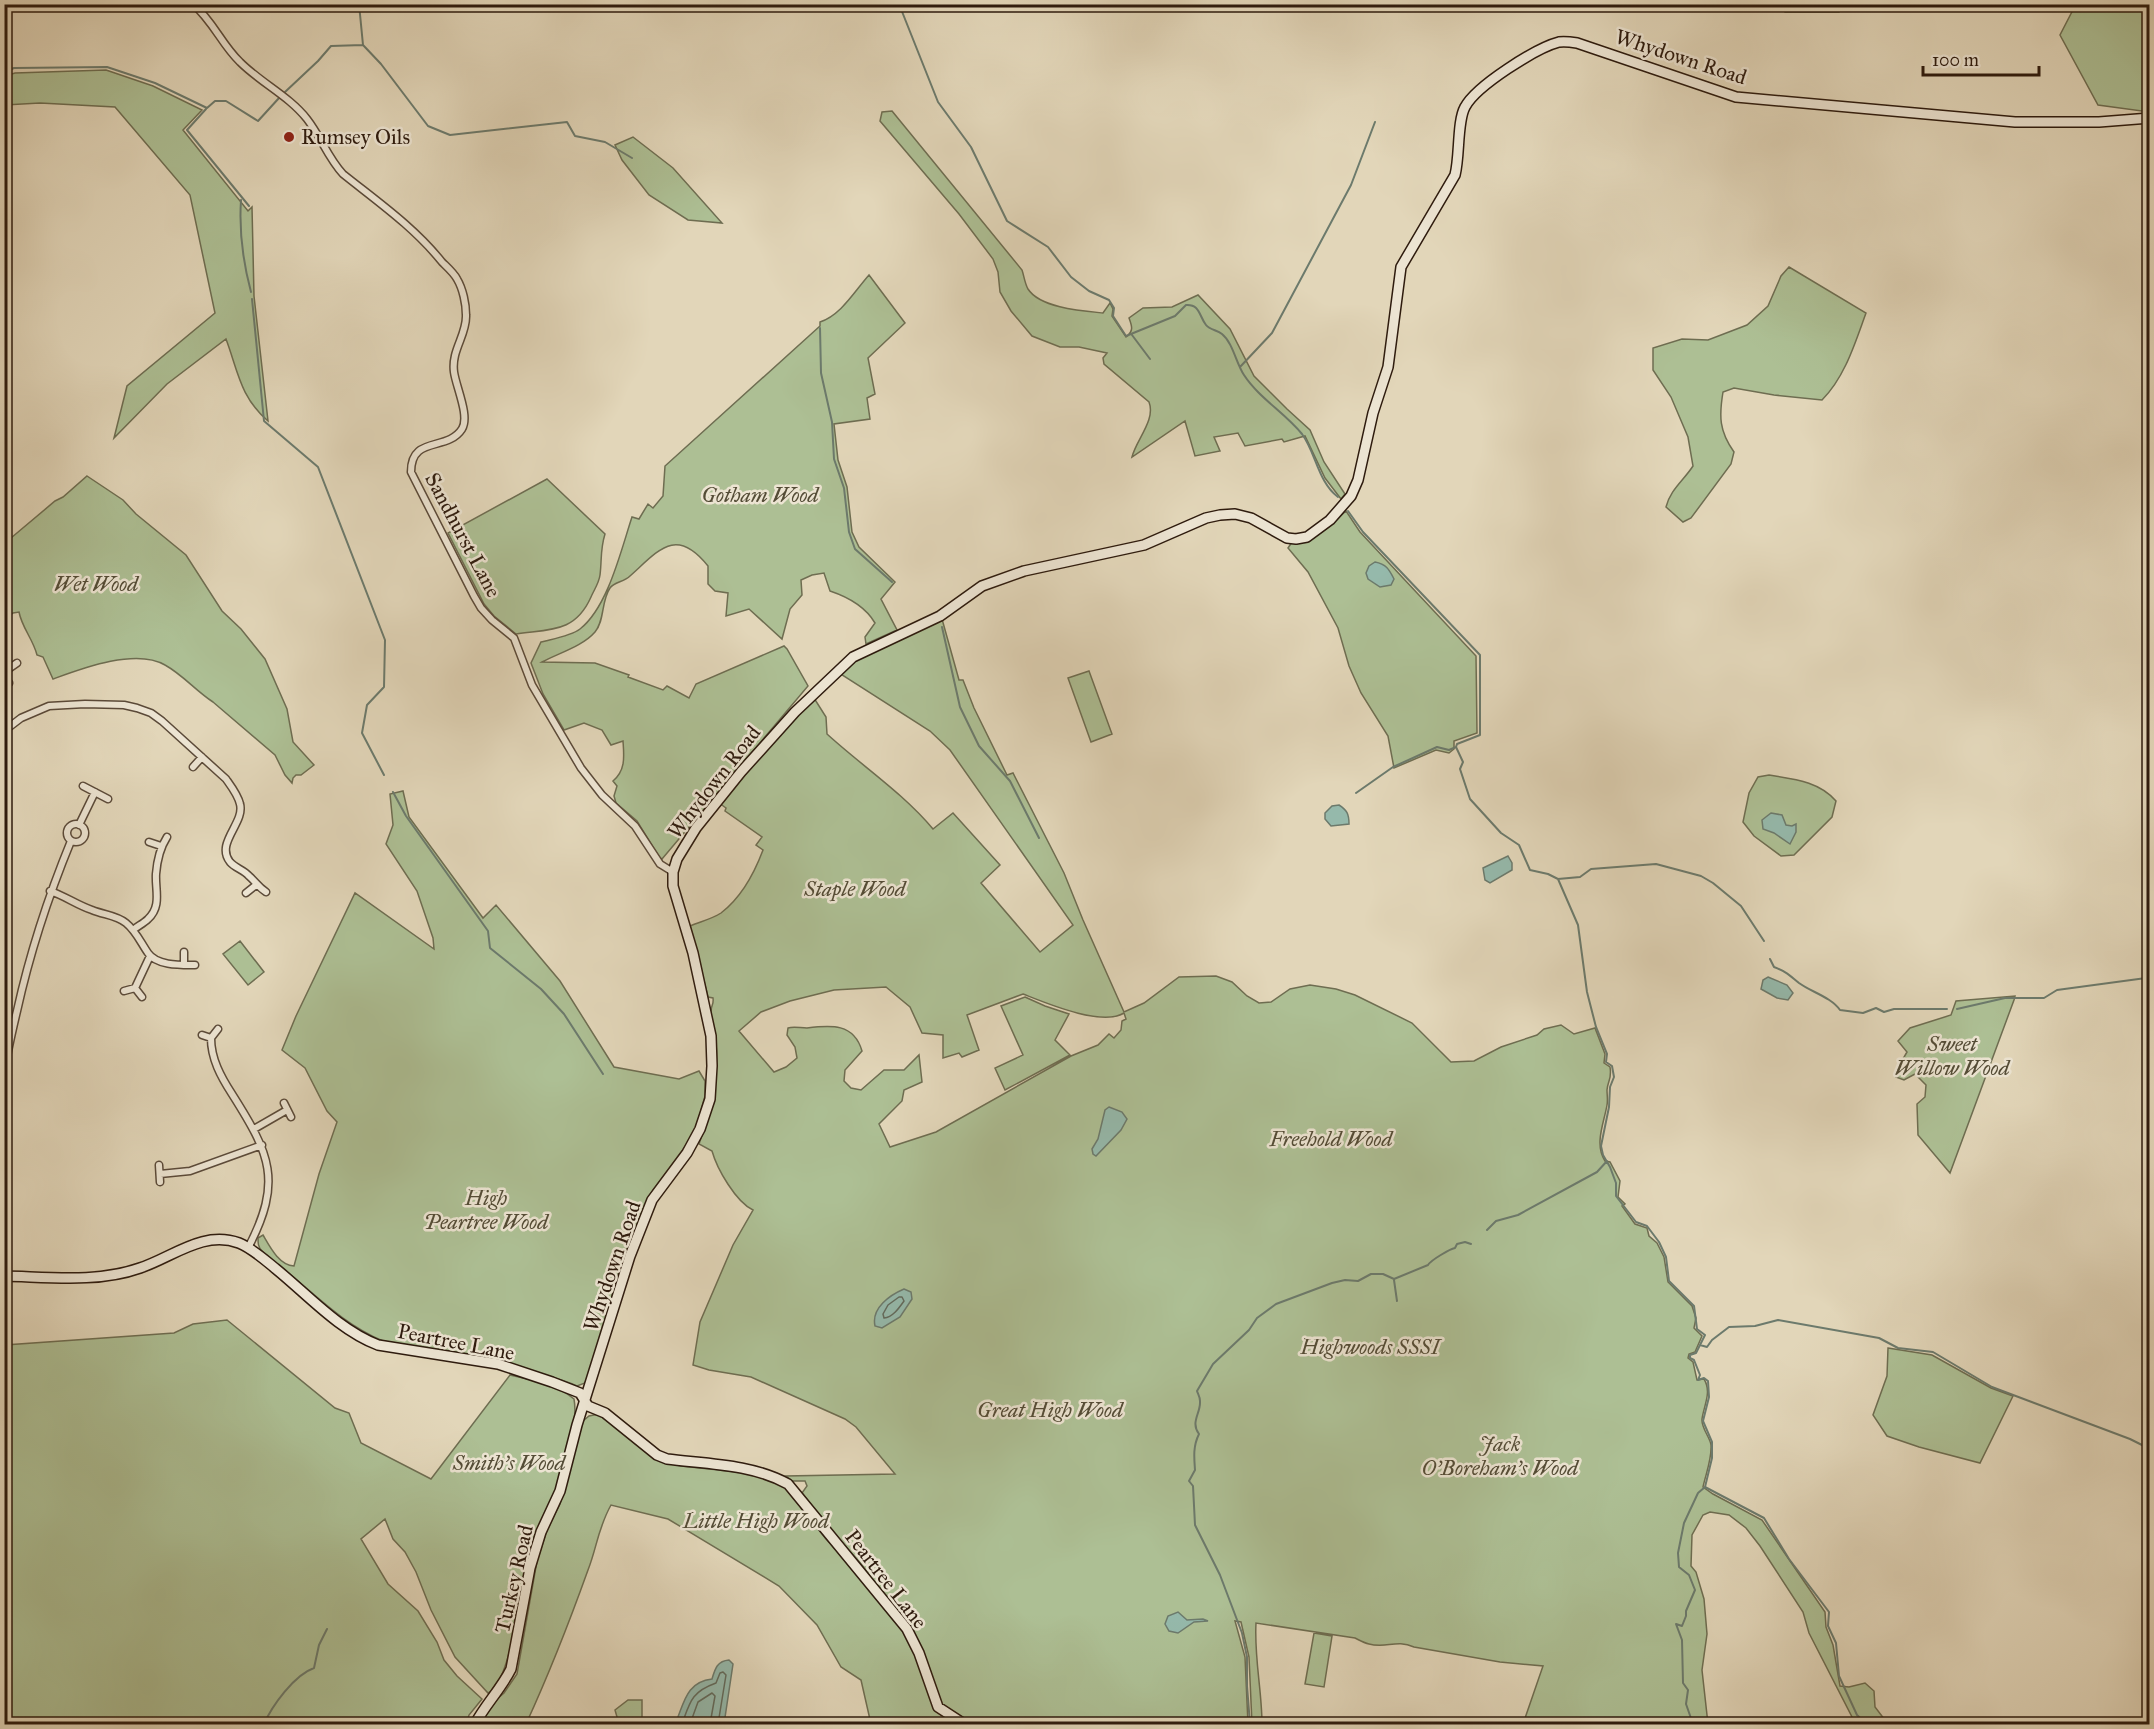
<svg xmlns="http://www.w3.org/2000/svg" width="2154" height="1729" font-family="'IM FELL Great Primer',serif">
  <rect width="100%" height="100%" fill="#e2d6b9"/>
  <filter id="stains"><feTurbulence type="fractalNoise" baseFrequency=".00333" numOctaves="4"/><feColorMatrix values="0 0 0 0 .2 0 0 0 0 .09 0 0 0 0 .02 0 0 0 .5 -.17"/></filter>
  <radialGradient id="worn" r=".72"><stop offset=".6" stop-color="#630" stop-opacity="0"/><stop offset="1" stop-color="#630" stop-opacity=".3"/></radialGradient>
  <path fill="#adbf94" stroke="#6e6d51" stroke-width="1.5" fill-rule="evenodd" d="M 2076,4 L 2149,5 L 2149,112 L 2098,105 L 2060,35 Z
    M 1776,5 L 1845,5 L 1839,12 L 1785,12 Z
    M 106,70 L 153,86 L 202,110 L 183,130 L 248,211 L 252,207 L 254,296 L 268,421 C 240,397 238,371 226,339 L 167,384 L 114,438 L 127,386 L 215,313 L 190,195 L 115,107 L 40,103 L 5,105 L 5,76 L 15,73 Z
    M 892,111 L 1022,270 C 1024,276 1025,284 1028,289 C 1040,308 1083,311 1103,313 L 1110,303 L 1113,309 L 1112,316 L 1126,337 C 1134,331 1132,326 1129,318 L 1143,308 L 1172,307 L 1198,295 L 1230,329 L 1254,376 L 1287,409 L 1310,430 L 1324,462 L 1345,494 L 1341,499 L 1325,478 L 1305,436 L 1284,442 L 1282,439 L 1245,446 L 1238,433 L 1214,437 L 1220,451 L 1195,456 L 1185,421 L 1132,457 C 1136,440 1156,420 1149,402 L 1104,364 L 1103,358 L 1107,353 L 1079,347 L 1060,347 L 1032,336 L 1011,311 L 1000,292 L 998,272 L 993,259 L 959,214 L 880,121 L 882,112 Z
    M 633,137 L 673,168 L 722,223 L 688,220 L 649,195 L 622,160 L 615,145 Z
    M 1789,267 L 1866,313 C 1855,343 1845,377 1822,400 L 1774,395 L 1734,388 L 1723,392 C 1719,416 1719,431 1734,452 L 1731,464 L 1691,518 L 1683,522 L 1666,507 C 1670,490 1684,480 1693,466 L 1688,437 L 1671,397 L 1653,370 L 1653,348 L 1682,339 L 1708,340 L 1747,325 L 1768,306 L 1781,276 Z
    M 869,275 L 905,323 L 868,358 L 875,394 L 867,398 L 870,419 L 834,424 L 838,460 L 847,487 L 852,532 L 859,547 L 895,582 L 881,599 L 897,630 L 866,644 L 865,637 L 875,623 C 865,606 848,597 830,591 L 824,573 L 812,575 L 801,580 L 802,595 L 790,609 L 782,639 L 749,609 L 726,616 L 728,593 L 715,591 L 708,584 L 708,566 C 676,526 659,550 630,576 C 624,582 614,582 610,588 C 601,601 605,620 595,632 C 583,646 559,653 542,662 L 595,663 L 629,675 L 628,677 L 663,690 L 667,686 L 689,698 L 696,684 L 784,646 L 787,649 L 808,686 L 662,859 L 659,857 L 637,821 L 616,803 L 614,796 L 617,786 L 613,781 C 626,770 624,756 623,741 L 611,745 L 602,730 L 584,723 L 564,730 L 543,694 L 531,663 L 541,642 C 552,639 571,636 580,629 C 608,607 621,550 632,517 L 639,519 L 648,504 L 653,508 L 663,496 L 665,466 L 820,326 L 820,322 C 841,315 854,292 869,275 Z
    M 87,476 L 123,500 L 136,514 L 186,555 L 222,611 L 241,629 L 265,659 L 287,709 L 293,742 L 314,765 L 301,775 L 296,775 L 293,778 L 292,783 L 285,775 L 275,755 L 213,702 C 196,691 183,675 165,665 C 136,648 83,668 53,679 L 43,657 L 37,655 C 33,639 22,628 19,612 L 13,613 L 5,620 L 5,543 L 55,501 L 63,497 Z
    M 547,479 L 605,534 C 600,550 602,559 600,575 C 599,583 594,590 591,597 C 575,633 550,629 516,634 L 494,616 L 484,604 L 448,533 Z
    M 1346,511 L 1360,532 L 1476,656 L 1477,733 L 1454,741 L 1454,749 L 1449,753 L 1436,750 L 1394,768 L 1388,736 L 1361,693 L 1349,666 L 1338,628 L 1308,572 L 1288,548 L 1292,542 C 1320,538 1326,529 1346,511 Z
    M 942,619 L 959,680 L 963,680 L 974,708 L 1007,775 L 1013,773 L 1064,873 L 1083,920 L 1124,1012 L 1144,1003 L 1179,977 L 1216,976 L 1232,982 L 1247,996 L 1259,1003 L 1271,1002 L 1290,989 L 1310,985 L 1336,989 L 1355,995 L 1412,1023 L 1451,1062 L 1474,1061 L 1501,1047 L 1537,1035 L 1544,1029 L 1561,1025 L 1574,1034 L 1595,1028 L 1605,1054 L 1604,1063 L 1610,1067 C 1612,1079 1608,1080 1607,1090 C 1607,1095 1608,1100 1607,1105 C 1604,1123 1594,1144 1605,1161 L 1610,1162 L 1620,1181 L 1618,1197 L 1625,1204 L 1622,1206 L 1635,1224 L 1647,1228 L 1649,1236 L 1657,1243 L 1664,1257 L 1668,1282 L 1692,1306 L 1696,1318 L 1694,1328 L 1702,1336 L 1695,1352 L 1689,1354 L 1688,1358 L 1693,1362 L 1697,1380 L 1704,1379 C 1712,1392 1704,1405 1702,1419 C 1701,1428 1710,1437 1711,1445 C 1712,1459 1706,1473 1703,1487 L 1713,1494 L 1762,1520 L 1825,1612 L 1826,1627 L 1833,1645 L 1840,1686 L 1849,1687 L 1865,1683 L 1874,1691 L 1875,1707 L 1888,1724 L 1852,1724 L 1852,1717 L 1809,1633 L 1803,1612 L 1760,1546 L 1746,1528 L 1729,1515 L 1710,1512 L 1703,1515 L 1692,1535 L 1691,1566 L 1696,1572 L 1704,1599 L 1707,1634 L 1702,1670 L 1708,1724 L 1523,1724 L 1543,1666 L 1500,1662 L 1414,1647 C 1396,1639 1386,1649 1369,1644 C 1364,1643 1359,1640 1355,1638 L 1256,1623 C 1254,1657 1262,1691 1262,1724 L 1252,1724 L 1249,1657 L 1241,1622 L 1235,1621 L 1245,1657 L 1248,1724 L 971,1724 L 942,1705 L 887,1601 L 862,1565 L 834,1534 L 802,1493 L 807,1486 L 805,1481 L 792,1481 L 786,1476 L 895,1474 L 856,1427 L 845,1419 L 751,1377 L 709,1370 L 693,1365 L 700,1322 L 733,1245 L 753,1210 C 736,1202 717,1169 712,1151 L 699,1144 C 711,1111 719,1079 716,1043 C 715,1033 710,1021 711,1011 C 711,1005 714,1005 713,998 L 708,997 L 690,926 C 699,922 712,919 721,913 C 742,897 754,874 763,850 L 756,845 L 762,837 L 725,811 L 726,808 L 719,803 L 814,698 L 826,717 L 827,734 C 862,766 903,793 933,829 L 953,813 L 1000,865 L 981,883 L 1040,952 L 1073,925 L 950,750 L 930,731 L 839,673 L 852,662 ZM 886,987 L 910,1007 L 922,1033 L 943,1035 L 943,1058 L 959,1053 L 962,1057 L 979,1050 L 967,1015 L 1023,994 C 1046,1003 1102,1027 1124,1013 L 1126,1019 L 1122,1021 L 1121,1030 L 1114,1038 L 1109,1034 L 1098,1045 L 1071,1056 L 936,1132 L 890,1147 L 879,1124 L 902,1101 L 904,1090 L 922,1082 L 919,1055 L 904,1070 L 884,1070 L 861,1090 L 851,1088 L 844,1081 L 845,1070 L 862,1051 C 854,1023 831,1025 807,1028 C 800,1028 794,1026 788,1028 L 787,1035 L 795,1047 L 797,1058 L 786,1067 L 774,1072 L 739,1031 L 761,1012 L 790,1001 L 834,990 Z
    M 1089,671 L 1112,734 L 1091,742 L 1068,678 Z
    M 1769,775 C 1793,779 1819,781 1836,801 L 1832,817 L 1794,855 L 1781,856 L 1754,836 L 1743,822 L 1749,793 L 1758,777 Z
    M 403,791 L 409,817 L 483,918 L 496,905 L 560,981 L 614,1067 L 679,1079 L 699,1071 L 705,1081 L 705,1096 L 697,1125 L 687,1144 L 653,1190 L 644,1208 L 617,1277 L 596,1356 L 585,1383 L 577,1386 C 555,1376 530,1373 507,1362 L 383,1341 C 346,1325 322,1301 291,1275 C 282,1267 269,1261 262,1251 C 258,1247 258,1243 258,1238 L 263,1235 C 270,1247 279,1265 294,1266 L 319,1174 L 337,1122 L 327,1111 L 305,1068 L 282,1050 L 296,1016 L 355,893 L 434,949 L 433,938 L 417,891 L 386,844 L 393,825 L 390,794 Z
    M 240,941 L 264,972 L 248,985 L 223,954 Z
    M 2015,996 L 2014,1000 L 1950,1173 L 1918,1135 L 1917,1104 L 1925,1097 L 1926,1085 L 1915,1074 L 1904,1080 L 1896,1077 L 1900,1064 L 1907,1052 L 1898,1041 L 1910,1028 L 1951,1015 L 1956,1001 Z
    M 1025,997 L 1045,1006 L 1069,1014 L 1055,1040 L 1070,1055 L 1005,1090 L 995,1068 L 1023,1055 L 1001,1006 Z
    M 227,1320 L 335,1408 L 349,1413 L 361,1443 L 431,1479 L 510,1375 C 532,1380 557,1384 574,1399 C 577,1416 572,1431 568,1448 C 563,1467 558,1487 551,1505 C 541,1531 530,1555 524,1583 C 518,1605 509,1684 488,1693 L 455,1657 L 431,1610 L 416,1572 L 405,1552 L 393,1539 L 385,1519 L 361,1539 L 388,1584 L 418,1611 L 437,1642 L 444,1660 L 457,1676 L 482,1699 L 469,1715 L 466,1724 L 5,1724 L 5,1345 L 174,1333 L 193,1324 Z
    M 1888,1348 L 1932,1355 L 1991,1388 L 2013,1396 L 1980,1463 L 1919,1447 L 1887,1436 L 1873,1415 L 1887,1376 Z
    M 599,1414 L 606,1418 L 654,1459 L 681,1466 L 747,1473 L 771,1480 L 784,1486 L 826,1539 L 851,1566 L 904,1632 L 914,1651 L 934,1708 L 957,1724 L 871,1724 L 861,1680 L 841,1667 L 817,1625 L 779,1586 L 668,1519 L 611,1505 C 598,1528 597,1547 588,1570 C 569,1623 549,1674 526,1724 L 478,1724 L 490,1705 L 504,1693 L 517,1674 L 537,1561 L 547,1530 L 560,1504 L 583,1421 L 589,1416 Z
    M 1314,1633 L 1332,1636 L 1324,1687 L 1305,1684 Z
    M 628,1700 L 642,1700 L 642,1724 L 619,1724 L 615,1710 Z"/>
  <path fill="#95b9ab" stroke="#6c7a6c" stroke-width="1.5" d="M 1375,562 C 1386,564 1389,569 1394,579 L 1391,585 L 1380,587 L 1368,579 L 1366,573 L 1369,566 Z
    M 1339,805 C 1347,810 1349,814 1349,824 L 1331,826 L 1325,819 L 1325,813 L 1332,806 Z
    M 1771,813 L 1782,815 L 1786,825 L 1792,826 L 1796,824 L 1796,832 L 1790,844 L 1774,833 L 1763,829 L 1762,820 Z
    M 1508,856 L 1512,863 L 1512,870 L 1490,883 L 1485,880 L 1483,868 Z
    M 1768,977 L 1787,985 L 1793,993 L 1788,1000 L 1777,998 L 1761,989 L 1763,980 Z
    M 1109,1107 L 1122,1112 L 1127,1119 L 1121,1130 L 1096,1156 L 1093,1154 L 1092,1149 L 1098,1139 L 1105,1110 Z
    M 904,1289 L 911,1292 L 912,1299 L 900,1317 L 882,1328 L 875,1326 C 871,1308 890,1295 904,1289 Z
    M 1178,1612 L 1187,1620 L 1203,1619 L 1208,1621 L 1194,1622 L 1178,1633 L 1169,1631 L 1165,1624 L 1168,1616 Z
    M 729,1660 L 733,1664 L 724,1724 L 675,1724 C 684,1705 685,1682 712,1679 C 715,1669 717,1661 729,1660 Z"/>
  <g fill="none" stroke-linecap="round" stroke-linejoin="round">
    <path stroke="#626a5c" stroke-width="1.5" d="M 899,1297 L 902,1297 L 904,1301 C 899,1308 893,1317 884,1318 L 883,1314 L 888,1305 Z
      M 682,1724 C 690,1702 691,1692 716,1683 L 720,1673 L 723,1672 L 726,1675 L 718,1724
      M 690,1724 L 698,1702 L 712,1693 L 715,1696 L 710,1724"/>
    <path stroke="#6c7a6c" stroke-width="2" d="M 899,4 L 938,102 L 971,147 L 1007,221 L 1048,247 L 1071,277 L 1089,291 L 1109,300 L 1114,308 L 1113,316 L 1126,336 L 1175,316 L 1186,305 C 1200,304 1199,316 1206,325 C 1210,330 1217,330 1222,334 C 1233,343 1236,363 1244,375 C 1259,398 1285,413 1302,434 C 1316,453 1318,482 1338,497
      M 363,45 L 381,64 L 428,126 L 450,135 L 567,122 L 575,136 L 605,142 L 632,158
      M 4,72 L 14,68 L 107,67 L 155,83 L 207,108 L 215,101 L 226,101 L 258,121 L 279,98
      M 285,92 L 318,61 L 331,46 L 363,45 L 359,4
      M 206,109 L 187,130 L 249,206
      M 241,200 C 239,230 243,262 251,292
      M 252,299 L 264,421 L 318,467 L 385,640 L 384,687 L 367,705 L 362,733 L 384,775
      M 820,328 L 821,373 L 832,422 L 834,459 L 844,488 L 849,532 L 855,549 L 892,582
      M 1132,335 L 1150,359
      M 1240,367 L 1272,333 L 1351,185 L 1375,122
      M 1348,511 L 1363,532 L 1480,655 L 1480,735 L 1457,744 L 1456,747 L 1463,762 L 1460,769 L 1470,799 L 1501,833 L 1519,845 L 1530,870 L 1548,874 L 1558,879 L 1578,925 L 1587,992 L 1596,1027 L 1607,1054 L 1606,1062 L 1612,1066 L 1614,1077 L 1610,1087 L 1609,1107 L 1601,1146 L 1603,1155 L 1610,1167 L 1616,1183 L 1616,1196 L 1636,1222 L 1647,1226 L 1659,1242 L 1666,1257 L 1669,1281 L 1694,1306 L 1697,1329 L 1705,1335 L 1696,1353 L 1690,1355 L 1690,1358 L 1694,1360 L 1700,1375 L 1698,1380 L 1704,1378 L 1708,1381 L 1709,1397 L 1703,1421 L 1712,1442 L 1712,1458 L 1705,1487 L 1698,1493 L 1684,1523 L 1678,1553 L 1679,1567 L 1689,1575 L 1695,1590 L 1686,1611 L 1686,1616 L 1682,1626 L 1676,1624 L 1682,1640 L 1683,1683 L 1688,1690 L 1686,1704 L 1693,1724
      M 942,627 L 960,707 L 979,746 L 1010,781 L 1039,838
      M 393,792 L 406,816 L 488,931 L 490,948 L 541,989 L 564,1014 L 603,1074
      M 1356,793 L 1393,767 L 1437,747 L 1449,750 L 1456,747
      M 1558,879 L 1580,877 L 1591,869 L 1656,864 L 1701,876 L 1713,883 L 1741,906 L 1764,941
      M 1770,959 L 1774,967 C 1787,972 1789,975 1799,983 C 1811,992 1831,997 1840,1010 L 1863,1013 L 1876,1008 L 1884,1012 L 1894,1009 L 1947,1009
      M 1957,1009 L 2005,998 L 2044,998 L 2057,990 L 2146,978 L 2150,972
      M 1487,1230 L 1496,1221 L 1518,1215 L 1597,1172 L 1607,1161
      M 1394,1280 L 1397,1301
      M 1700,1345 L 1707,1347 L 1712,1340 L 1729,1327 L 1755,1326 L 1778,1320 L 1879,1338 L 1898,1348 L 1933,1352 L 1992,1387 L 2130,1439 L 2150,1449
      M 1705,1487 L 1764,1518 L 1789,1559 L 1829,1612 L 1828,1626 L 1836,1643 L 1839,1676 L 1857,1715 L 1867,1724
      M 264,1724 C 272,1706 294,1675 314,1668 L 319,1645 L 327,1629
      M 1250,1724 L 1247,1686 L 1247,1657 L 1242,1633 L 1220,1575 L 1195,1525 L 1193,1486 L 1189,1481 L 1195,1470 C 1194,1457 1193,1446 1199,1434 C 1190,1422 1201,1413 1200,1401 C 1200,1397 1198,1394 1197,1391 L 1213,1364 L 1249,1330 L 1257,1318 L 1276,1304 L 1332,1283 L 1345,1280 L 1358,1281 L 1371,1274 L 1383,1274 L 1394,1279 L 1428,1265 C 1431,1260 1450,1249 1455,1248 L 1457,1244 L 1465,1242 L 1471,1244"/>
    <defs>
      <path id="street" d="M 193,4 C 213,21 222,45 240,62 C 261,83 289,96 307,119 C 321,137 328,158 343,174 C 378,202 414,227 442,262 C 447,267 454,273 457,279 C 463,289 466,304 466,315 C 467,335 451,350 454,372 C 456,387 470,416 462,429 C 447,452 411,435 411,472 L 474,596 L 481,608 L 492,620 L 514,638 L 532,685 L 581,768 L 602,795 L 635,826 L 660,864 L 673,872
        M 4,672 L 17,663
        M 4,677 L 9,683
        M 4,731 L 21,718 L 49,706 L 85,704 L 124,705 L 137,708 L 151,713 L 162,721 L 226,779 C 231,786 238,795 240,804 C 245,823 215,843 230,862 C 235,868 244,870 249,876 C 256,882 257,886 266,892
        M 193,767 L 202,757
        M 83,786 L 108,799
        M67 833a9 9 0 1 1 18 0a9 9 0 1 1-18 0Z
        M 79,825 L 95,792
        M 149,842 L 161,846
        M 50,891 C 65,896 77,905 92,910 C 104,915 116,915 126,923 C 136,931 141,943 148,953 C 157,966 181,965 195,965
        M 246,893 L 256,885
        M 133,930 C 138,926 144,923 148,919 C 162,906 155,890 156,874 C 157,861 160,848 167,837
        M 184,965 L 184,952
        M 135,988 L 150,956
        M 124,991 L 135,988 L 142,997
        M 202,1035 L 211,1038 L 218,1029
        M 211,1038 C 211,1059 221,1077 232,1094 C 270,1154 283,1181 248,1248
        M 4,1074 C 7,1053 12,1032 17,1011 C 30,952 48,897 71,841
        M 284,1103 L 291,1117
        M 254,1129 L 287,1110
        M 159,1165 L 160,1182
        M 160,1174 L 190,1171 L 262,1145"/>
      <path id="secondary" d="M 4,1276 C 49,1277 98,1283 140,1268 C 173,1257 203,1230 239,1243 C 252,1248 265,1260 276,1269 C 308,1295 339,1330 378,1345 L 498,1364 L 552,1382 L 580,1393 L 588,1406 L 605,1413 L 657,1455 L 667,1459 C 707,1464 752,1464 788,1484 L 907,1629 L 919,1653 L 938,1707 L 964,1724
        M 475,1724 C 485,1705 501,1689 511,1669 L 530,1568 L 541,1532 L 560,1491 L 577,1425 L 630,1256 L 652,1200 L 687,1153 L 700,1129 L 710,1099 L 712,1066 L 711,1036 L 693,953 L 673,886 L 673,872 L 677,859 L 696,828 L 741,772 L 795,712 L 853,657 L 940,616 L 982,586 L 1024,571 L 1144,545 L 1206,518 L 1220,515 L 1235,514 L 1251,518 L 1287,538 L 1296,539 L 1307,537 L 1330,520 L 1351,496 L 1358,480 L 1373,413 L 1388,367 L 1401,267 L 1455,175 C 1460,156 1457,121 1465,107 C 1476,86 1536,48 1559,42 C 1565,41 1571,42 1577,43 L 1736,97 L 2015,122 L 2099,122 L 2150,118"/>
    </defs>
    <use href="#street" stroke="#5b4a39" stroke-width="9"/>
    <use href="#secondary" stroke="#2e1b0e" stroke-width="12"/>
    <use href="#street" stroke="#ece4d2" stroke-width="6"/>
    <use href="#secondary" stroke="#ece4d2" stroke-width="9"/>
  </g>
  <circle fill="#8f2418" stroke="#ece4d2" stroke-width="2" cx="289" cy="137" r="6"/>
  <g text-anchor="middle" stroke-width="5" stroke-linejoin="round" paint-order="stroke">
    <g font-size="21" fill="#2e1b0e" stroke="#ece4d2">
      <text transform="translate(1681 57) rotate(18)" y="7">Whydown Road</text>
      <text transform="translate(463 535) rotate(62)" y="7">Sandhurst Lane</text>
      <text transform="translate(714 782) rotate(-52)" y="7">Whydown Road</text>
      <text transform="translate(612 1266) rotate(-71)" y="7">Whydown Road</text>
      <text transform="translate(456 1342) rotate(11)" y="7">Peartree Lane</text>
      <text transform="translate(514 1579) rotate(-77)" y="7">Turkey Road</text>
      <text transform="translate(886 1579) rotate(52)" y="7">Peartree Lane</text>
    </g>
    <g font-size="21" fill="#2e1b0e" stroke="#ece4d2" text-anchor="start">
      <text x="301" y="144">Rumsey Oils</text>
    </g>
    <g font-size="21" font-style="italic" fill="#544c36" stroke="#ece4d2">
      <text x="760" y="502">Gotham Wood</text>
      <text x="96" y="591">Wet Wood</text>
      <text x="855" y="896">Staple Wood</text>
      <text x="1952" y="1051">Sweet<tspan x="1952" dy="24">Willow Wood</tspan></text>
      <text x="1331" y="1146">Freehold Wood</text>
      <text x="486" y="1205">High<tspan x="486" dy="24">Peartree Wood</tspan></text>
      <text x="1370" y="1354">Highwoods SSSI</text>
      <text x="1050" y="1417">Great High Wood</text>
      <text x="1500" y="1451">Jack<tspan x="1500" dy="24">O'Boreham's Wood</tspan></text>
      <text x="509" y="1470">Smith's Wood</text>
      <text x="756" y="1528">Little High Wood</text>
    </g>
  </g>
  <rect width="2154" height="1729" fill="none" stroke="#e2d6b9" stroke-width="24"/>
  <rect x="6" y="6" width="2142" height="1717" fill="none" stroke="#2e1b0e" stroke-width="3"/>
  <rect x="12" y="12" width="2130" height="1705" fill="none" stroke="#2e1b0e" stroke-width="1.5"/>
  <path d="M1923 66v9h116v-9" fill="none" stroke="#2e1b0e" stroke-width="3"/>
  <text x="1932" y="66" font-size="18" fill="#2e1b0e" stroke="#ece4d2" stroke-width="4.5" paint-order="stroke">100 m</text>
  <rect width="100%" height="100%" filter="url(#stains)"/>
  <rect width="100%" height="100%" fill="url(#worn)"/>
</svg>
